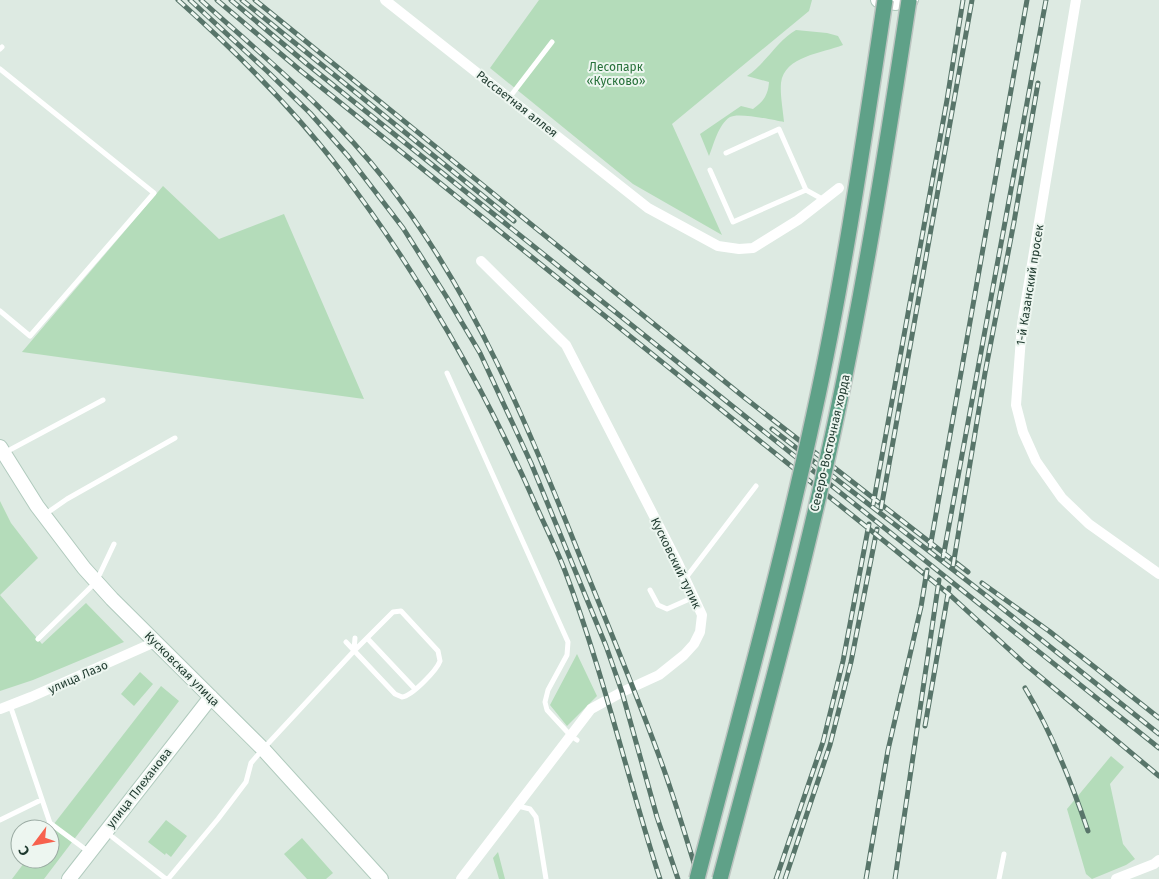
<svg xmlns="http://www.w3.org/2000/svg" width="1159" height="879" font-family="'Fira Sans',sans-serif">
  <rect width="100%" height="100%" fill="#ddeae2"/>
  <path fill="#b4dcba" d="M 539,0 L 812,0 L 809,11 L 672,124 L 722,235 L 633,184 L 490,68 Z
    M 796,30 L 827,33 L 838,36 L 843,45 C 823,53 784,56 781,83 C 780,95 783,110 784,122 C 773,120 738,112 730,117 C 718,125 714,144 709,156 L 700,134 L 741,106 L 753,109 C 764,101 768,95 769,82 L 747,76 C 766,63 778,40 796,30 Z
    M 163,186 L 219,239 L 284,214 L 364,399 L 22,352 Z
    M 0,501 L 11,523 L 38,558 L 0,595 Z
    M 0,595 L 42,644 L 86,603 L 124,642 L 33,680 L 0,691 Z
    M 577,654 L 597,696 L 567,726 L 550,705 Z
    M 140,672 L 153,684 L 134,706 L 121,694 Z
    M 161,686 L 179,701 L 44,879 L 12,879 L 27,859 L 50,859 L 50,829 Z
    M 1111,756 L 1124,767 L 1110,784 L 1123,844 L 1135,859 L 1126,865 L 1092,879 L 1086,874 L 1067,809 Z
    M 166,820 L 187,836 L 171,857 L 166,853 L 165,855 L 148,842 Z
    M 302,838 L 333,873 L 326,879 L 307,879 L 284,854 Z
    M 498,852 L 505,879 L 499,879 L 493,858 Z"/>
  <g fill="none" stroke-linecap="round" stroke-linejoin="round">
    <defs>
      <path id="secondary" d="M 878,0 L 896,3 L 911,0
        M 0,447 L 37,506 L 84,568 L 112,599 L 263,749 L 381,879
        M 69,879 L 211,697"/>
    </defs>
    <use href="#secondary" stroke="#b0cabd" stroke-width="16"/>
    <path stroke="#fff" stroke-width="5" d="M 0,49 L 2,47
      M 0,69 L 154,193 L 30,336 L 0,311
      M 509,98 L 552,42
      M 726,153 L 779,129 L 806,190
      M 710,170 L 733,222 L 806,190 L 824,200
      M 447,373 L 568,642 L 567,655 L 548,690 L 545,702 L 547,710 L 571,736 L 577,740
      M 4,453 L 103,400
      M 44,515 L 67,499 L 175,438
      M 685,579 L 756,486
      M 650,590 L 658,605 L 667,609 L 694,597
      M 367,638 L 415,689
      M 38,639 L 96,582 L 114,544
      M 354,650 L 355,638
      M 10,705 L 50,823 L 89,852
      M 518,806 L 530,809 L 536,817 L 546,879
      M 0,820 L 41,800
      M 106,832 L 166,879
      M 168,879 L 218,819 L 246,782 L 251,763 L 263,749 L 354,651 L 393,612 L 401,611 L 438,651 L 440,661 C 437,670 412,696 402,697 L 395,694 L 346,642
      M 999,879 L 1004,854"/>
    <path stroke="#fff" stroke-width="10" d="M 385,0 L 648,208 L 718,246 L 739,249 L 753,248 L 798,220 L 839,188
      M 1076,0 L 1022,324 L 1016,405 L 1023,432 L 1036,461 L 1062,498 L 1089,524 L 1159,574
      M 0,709 L 31,697 L 155,642
      M 461,879 L 591,709 L 622,692 L 659,675 L 684,655 L 694,644 L 700,632 L 702,615 L 678,563 L 566,345 L 481,261
      M 1116,879 L 1154,864 L 1159,860"/>
    <use href="#secondary" stroke="#fff" stroke-width="14"/>
    <defs>
      <path id="rail" d="M 178,0 C 235,51 290,105 337,166 C 417,270 486,390 538,510 C 547,530 557,550 565,571 C 603,671 627,777 660,879
        M 190,0 L 267,71 L 310,113 L 348,156 L 403,228 L 446,296 L 480,353 L 531,463 L 606,646 L 622,692 L 657,817 L 678,879
        M 201,0 C 265,58 332,112 385,180 C 474,293 529,428 581,559 C 608,625 635,690 659,756 C 674,796 686,838 699,879
        M 217,0 L 301,71 L 889,545 L 951,596 L 1025,664 L 1159,776
        M 231,0 L 307,64 L 736,409 L 1159,748
        M 242,0 L 514,221
        M 255,0 L 745,398 L 968,572
        M 772,429 L 988,597 L 1159,734
        M 873,505 L 947,100 L 963,0
        M 881,509 L 972,0
        M 930,548 L 1027,0
        M 943,558 L 1046,0
        M 953,566 L 985,373 L 1014,222 L 1038,83
        M 982,583 L 1049,631 L 1159,718
        M 1025,688 C 1052,733 1071,781 1088,831
        M 925,726 L 949,588
        M 776,879 L 823,742 L 843,661 L 869,524
        M 785,879 L 830,745 L 851,662 L 877,529
        M 866,879 L 888,750 L 921,607 L 927,570
        M 895,879 L 939,580"/>
    </defs>
    <use href="#rail" stroke="#58756a" stroke-width="5"/>
    <use href="#rail" stroke="#edf6f0" stroke-width="3" stroke-dasharray="9" stroke-linecap="butt"/>
    <defs>
      <path id="primary-bridge" d="M 697,879 C 737,725 780,571 814,414 C 844,277 864,139 885,0
        M 720,879 C 761,725 804,571 837,414 C 866,277 888,139 909,0"/>
    </defs>
    <use href="#primary-bridge" stroke="#bcc4c0" stroke-width="18" stroke-linecap="butt"/>
    <use href="#primary-bridge" stroke="#5fa188" stroke-width="15"/>
  </g>
  <g text-anchor="middle" stroke-width="4" stroke-linejoin="round" paint-order="stroke">
    <g font-size="12" fill="#27713a" stroke="#edf6f0">
      <text x="616" y="71">Лесопарк<tspan x="616" dy="14">«Кусково»</tspan></text>
    </g>
    <g font-size="12" fill="#1e392e" stroke="#edf6f0">
      <text transform="translate(517 104) rotate(38)" y="4">Рассветная аллея</text>
      <text transform="translate(1030 285) rotate(-81)" y="4">1-й Казанский просек</text>
      <text transform="translate(830 443) rotate(-77)" y="4">Северо-Восточная хорда</text>
      <text transform="translate(676 563) rotate(64)" y="4">Кусковский тупик</text>
      <text transform="translate(182 669) rotate(45)" y="4">Кусковская улица</text>
      <text transform="translate(78 677) rotate(-24)" y="4">улица Лазо</text>
      <text transform="translate(139 788) rotate(-52)" y="4">улица Плеханова</text>
    </g>
  </g>
  <g transform="translate(35 844) rotate(238)"><circle r="24" fill="#edf6f0" stroke="#9aaaa2"/>
  <path d="M0-4L9 19L0 12L-9 19Z" fill="#f7614d"/>
  <text y="-8" font-size="14" font-weight="bold" text-anchor="middle" fill="#1e392e">С</text>
  </g>
</svg>
